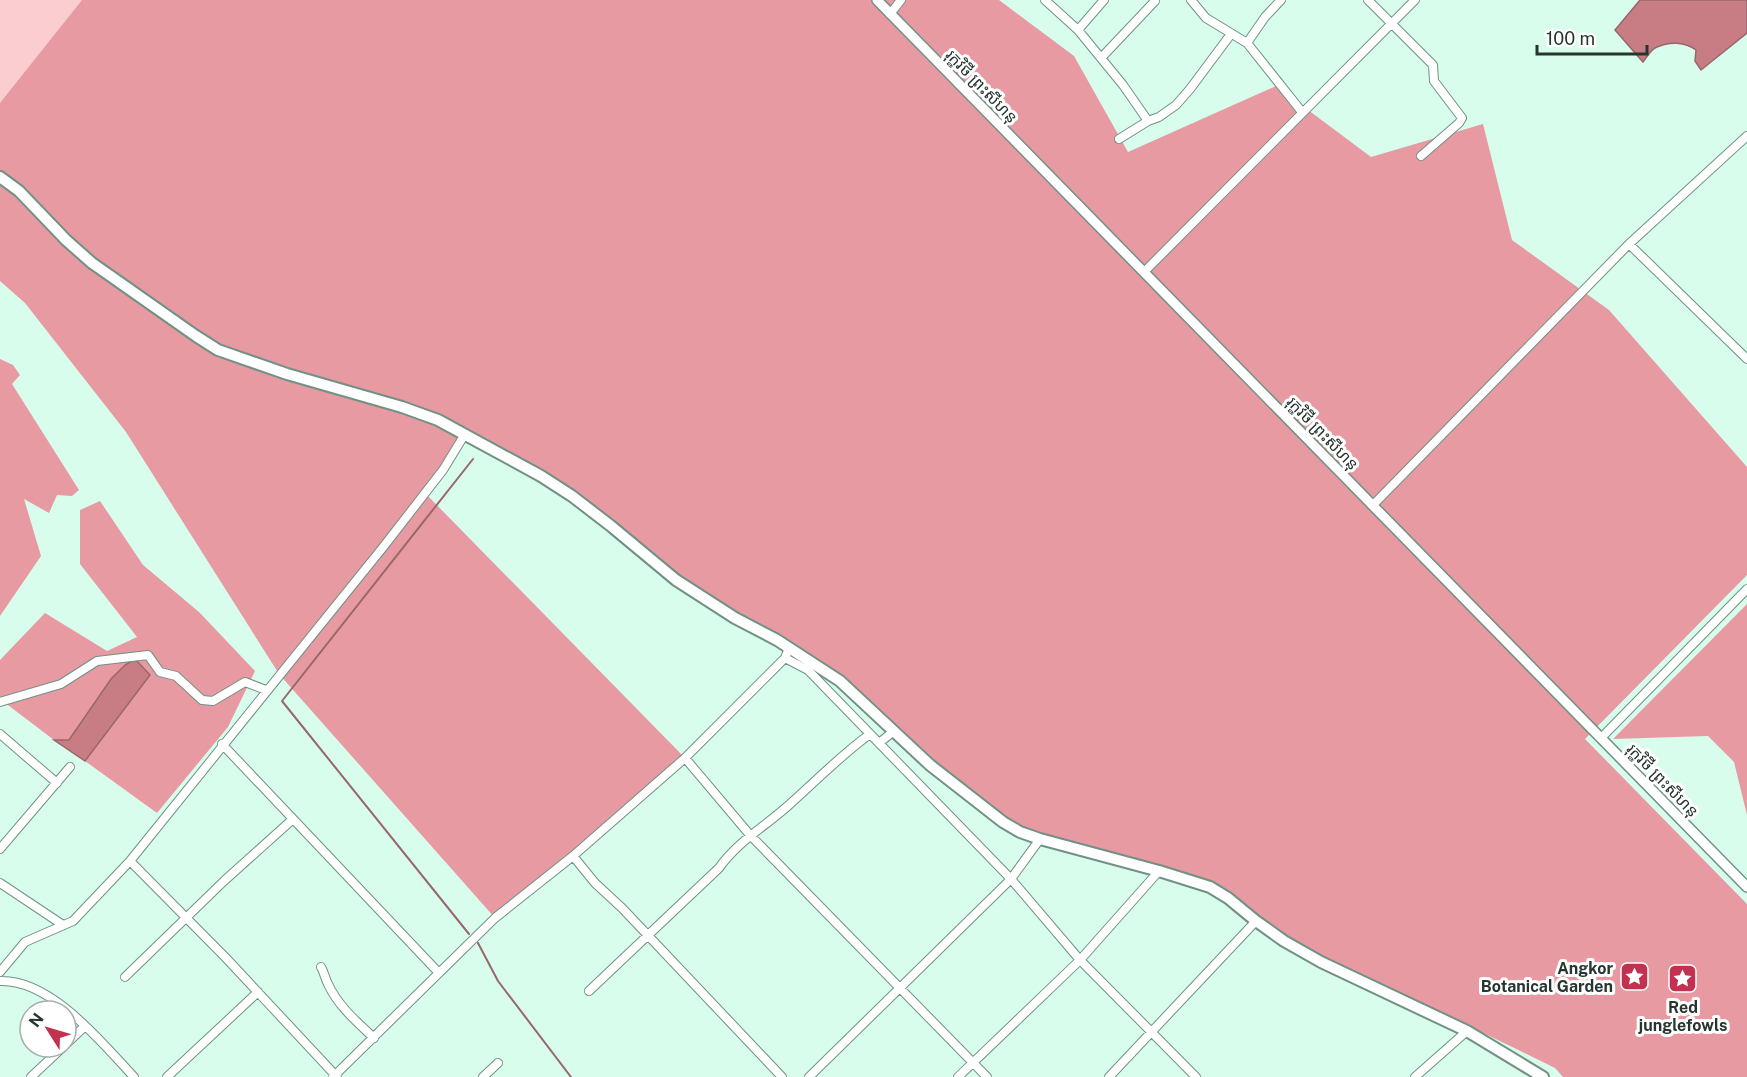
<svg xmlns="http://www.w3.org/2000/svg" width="1747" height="1077" font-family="'Public Sans','Noto Sans Khmer',sans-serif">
  <rect width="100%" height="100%" fill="#d8fded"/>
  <path fill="#fbcdd0" d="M 0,0 L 146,0 L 0,201 Z"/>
  <path fill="#e79aa1" d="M 82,0 L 999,0 L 1074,56 L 1128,152 L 1276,86 L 1371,157 L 1483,124 L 1512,240 L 1609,310 L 1747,467 L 1747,575 L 1585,739 L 1747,904 L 1747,1077 L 1563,1077 L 1555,1068 L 1471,1027 L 1437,1017 L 1321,962 L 1228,898 L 1003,822 L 840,681 L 676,580 L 611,526 L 465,434 L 425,493 L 685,758 L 495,918 L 279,674 L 126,432 L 25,303 L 0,281 L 0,103 Z
    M 0,359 L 13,365 L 20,375 L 12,384 L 79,490 L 72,496 L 57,495 L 49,513 L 24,499 L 41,556 L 0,616 Z
    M 100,501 L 143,565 L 199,612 L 255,671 L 228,727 L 157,813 L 85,761 L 149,675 L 111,679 L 69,740 L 54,740 L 0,699 L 0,660 L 45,613 L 107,651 L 137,637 L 80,564 L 80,510 Z
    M 1747,604 L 1747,815 L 1734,762 L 1708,736 L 1613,739 Z"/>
  <path fill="#c87d84" stroke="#98676a" stroke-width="1.5" d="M 1640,0 L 1747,0 L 1747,33 L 1701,70 L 1695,61 L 1696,50 C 1685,42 1670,41 1657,47 C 1651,49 1647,57 1643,62 L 1615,30 Z
    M 135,659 L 150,675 L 85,761 L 54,740 L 69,740 L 111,679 L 125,665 Z"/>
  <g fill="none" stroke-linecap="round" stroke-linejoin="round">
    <path stroke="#98676a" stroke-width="2" d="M 469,934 L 282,701 L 473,459
      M 478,943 L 498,981 L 571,1077"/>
    <defs>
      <path id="minor" d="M 1045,0 L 1078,30 L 1104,0
        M 1191,0 L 1206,18 L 1247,43
        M 1281,0 L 1265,17 L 1247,43 L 1302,112
        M 1368,0 L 1433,65 L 1434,81 L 1462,118 L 1459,123 L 1421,156
        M 890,14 L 901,0
        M 1078,30 L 1123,85 L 1148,121
        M 1101,58 L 1155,1
        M 1119,139 L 1148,121 L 1159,117 L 1176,105 L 1190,89 L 1231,34
        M 1629,244 L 1747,359
        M 1144,272 L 1415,0
        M 1373,505 L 1629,244 L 1747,136
        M 785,658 L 808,670 L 1011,879 L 1080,960 L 1196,1077
        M 0,702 L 61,684 L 97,661 L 148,655 L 160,672 L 176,676 L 202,700 L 213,701 L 245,682 L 266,690
        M 0,734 L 57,783
        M 1601,738 L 1747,589
        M 879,743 L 894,731
        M 222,744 L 439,973
        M 685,758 L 750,835 L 987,1077
        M 0,849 L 70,767
        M 573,856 L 595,883 L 622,908 L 782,1077
        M 130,861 L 226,958 L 337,1077
        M 0,883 L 63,925
        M 321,967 C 324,972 325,978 328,984 C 338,1006 357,1022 374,1038
        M 0,972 L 25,942 L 73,921 L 130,861 L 384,546 L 443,470 L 465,434
        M 125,977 L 224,881 L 293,819
        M 0,981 C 51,979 102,1043 134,1077
        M 589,991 L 719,868 C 738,841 766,826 790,804 C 817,780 841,755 870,734
        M 66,1044 L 85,1026
        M 31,1077 L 63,1047
        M 167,1077 L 258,992
        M 333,1077 L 495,918 L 573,856 L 685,758 L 785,658 L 789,648
        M 483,1077 L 498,1063
        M 809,1077 L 1011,879 L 1040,839
        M 958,1077 L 1080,960 L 1159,871
        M 1109,1077 L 1256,921
        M 1415,1077 L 1467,1031"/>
      <path id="tertiary" d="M 877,0 L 1747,887"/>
      <path id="secondary" d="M 0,177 L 19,191 L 66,240 L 92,263 L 196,336 L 218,350 L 287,374 L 402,407 L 438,420 L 541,476 L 572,496 L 611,526 L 676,580 L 735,618 L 777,640 L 840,681 L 930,765 L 1003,822 L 1020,832 L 1040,839 L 1159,871 L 1210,887 L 1228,898 L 1256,921 L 1284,941 L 1321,962 L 1467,1031 L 1543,1077"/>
    </defs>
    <use href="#minor" stroke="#709183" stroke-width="10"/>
    <use href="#tertiary" stroke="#709183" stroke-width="12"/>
    <use href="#secondary" stroke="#709183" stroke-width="14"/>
    <use href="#minor" stroke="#fff" stroke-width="8"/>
    <use href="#tertiary" stroke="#fff" stroke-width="9"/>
    <use href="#secondary" stroke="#fff" stroke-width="10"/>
  </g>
  <defs>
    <symbol id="sight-square" viewBox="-11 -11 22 22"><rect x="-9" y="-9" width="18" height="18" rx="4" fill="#c2314f" stroke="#fff"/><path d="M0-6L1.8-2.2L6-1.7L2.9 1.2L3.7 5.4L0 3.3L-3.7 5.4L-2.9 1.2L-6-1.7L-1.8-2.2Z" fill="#fff"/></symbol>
  </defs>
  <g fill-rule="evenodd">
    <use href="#sight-square" x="1618" y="960" width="33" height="33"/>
    <use href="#sight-square" x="1666" y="962" width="33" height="33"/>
  </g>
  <g text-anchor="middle" stroke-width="6" stroke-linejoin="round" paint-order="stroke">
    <g font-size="16" fill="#27352f" stroke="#fff">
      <text transform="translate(982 86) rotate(46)" y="6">រុក្ខវិថី ព្រះសីហនុ</text>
      <text transform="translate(1323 433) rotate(46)" y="6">រុក្ខវិថី ព្រះសីហនុ</text>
      <text transform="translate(1663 780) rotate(46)" y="6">រុក្ខវិថី ព្រះសីហនុ</text>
    </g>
    <g font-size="16" font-weight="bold" fill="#27352f" stroke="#fff" text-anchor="end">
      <text x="1613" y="974">Angkor<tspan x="1613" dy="18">Botanical Garden</tspan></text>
      <text x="1683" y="1013" text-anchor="middle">Red<tspan x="1683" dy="18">junglefowls</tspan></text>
    </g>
  </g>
  <g transform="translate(48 1029) rotate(307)"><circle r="28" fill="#ffffff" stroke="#a9aeac" stroke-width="1.5"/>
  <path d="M0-4.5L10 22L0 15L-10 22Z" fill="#c2314f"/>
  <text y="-9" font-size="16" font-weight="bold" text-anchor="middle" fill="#27352f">N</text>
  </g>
  <path d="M1537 45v9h110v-9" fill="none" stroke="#27352f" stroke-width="3"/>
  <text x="1546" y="45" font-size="18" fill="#27352f" stroke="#ffffff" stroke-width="4.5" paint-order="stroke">100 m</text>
</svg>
